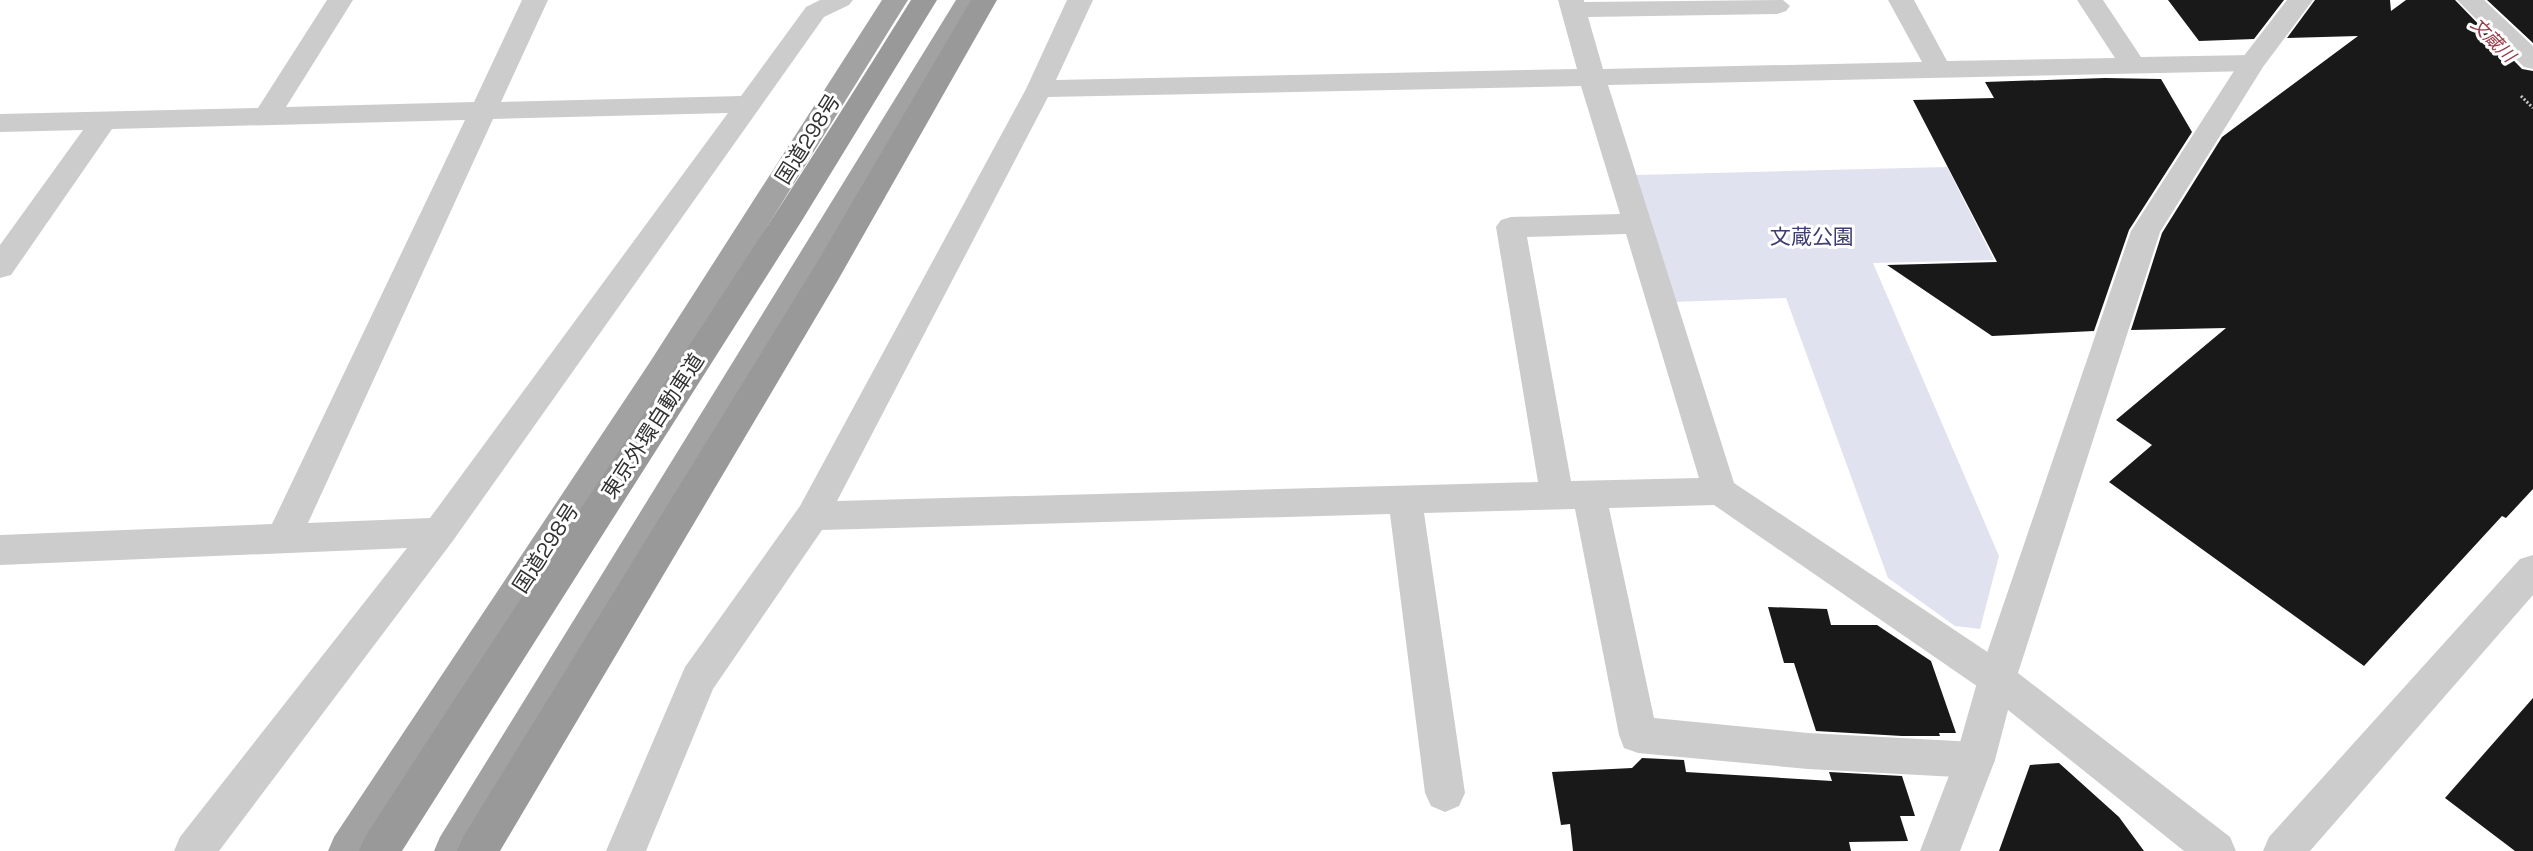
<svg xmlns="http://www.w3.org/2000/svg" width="2533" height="851" font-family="'Space Grotesk','Noto Sans JP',sans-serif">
  <rect width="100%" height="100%" fill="#fff"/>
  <path fill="#e1e2ef" d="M 1947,167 L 1994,260 L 1873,263 L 1999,556 L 1980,629 L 1955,626 L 1888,578 L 1786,298 L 1673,302 L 1636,175 Z"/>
  <path fill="#191919" d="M 2168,0 L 2284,0 L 2254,39 L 2199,41 Z
    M 2315,0 L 2390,0 L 2391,11 L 2406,0 L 2455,0 L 2522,69 L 2533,71 L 2533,489 L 2506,518 L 2502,516 L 2364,666 L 2109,482 L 2152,445 L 2116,420 L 2226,328 L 2131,330 L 2162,233 L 2222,137 L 2358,36 L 2287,38 Z
    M 2487,0 L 2533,0 L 2533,43 Z
    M 2105,78 L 2161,79 L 2192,132 L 2129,230 L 2094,331 L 1992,336 L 1887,265 L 1997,262 L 1913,100 L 1994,98 L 1985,82 Z
    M 1768,607 L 1827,609 L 1831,625 L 1877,625 L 1931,661 L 1956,733 L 1939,733 L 1940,736 L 1902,736 L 1816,731 L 1794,663 L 1784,663 Z
    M 2533,698 L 2533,851 L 2515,851 L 2445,798 Z
    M 1642,758 L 1684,760 L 1686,772 L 1832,781 L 1829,772 L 1902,776 L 1915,816 L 1900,816 L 1908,841 L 1849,842 L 1851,851 L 1573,851 L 1570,824 L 1561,825 L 1552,772 L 1632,768 Z
    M 2059,763 L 2119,817 L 2144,851 L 1999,851 L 2030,765 Z"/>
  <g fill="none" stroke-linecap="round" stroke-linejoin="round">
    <path stroke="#c6c6c6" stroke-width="3" stroke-dasharray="2 2" stroke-linecap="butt" d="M 2521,96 L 2533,108"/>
    <path fill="#ccc" fill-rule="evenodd" d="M 327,0 L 353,0 L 286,107 L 474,102 L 522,0 L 548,0 L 501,102 L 741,96 L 806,7 L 820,0 L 853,0 L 849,5 L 824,17 L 452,542 L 219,851 L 174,851 L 180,837 L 407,548 L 0,565 L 0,535 L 272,524 L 465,120 L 112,129 L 11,275 L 0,278 L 0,245 L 83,130 L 0,132 L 0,114 L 258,108 ZM 728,113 L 430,518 L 308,523 L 493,119 Z
      M 1067,0 L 1093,0 L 1056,80 L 1577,69 L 1558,0 L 1584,0 L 1584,2 L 1783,0 L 1790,6 L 1786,11 L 1777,14 L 1588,17 L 1603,69 L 1922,62 L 1888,0 L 1914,0 L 1947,61 L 2115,58 L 2077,0 L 2103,0 L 2141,57 L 2252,55 L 2261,57 L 2265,63 L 2261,69 L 2252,71 L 1608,85 L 1734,483 L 2010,667 L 2016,679 L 2010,691 L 1997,696 L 1984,691 L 1714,505 L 1609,508 L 1654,718 L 1808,733 L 1975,742 L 1989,747 L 1995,760 L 1989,773 L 1975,778 L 1808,769 L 1638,753 L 1624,748 L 1619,735 L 1575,509 L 1424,513 L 1465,793 L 1459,806 L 1445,812 L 1431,806 L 1425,793 L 1390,514 L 822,530 L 713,689 L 646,851 L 606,851 L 685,667 L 800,506 L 1026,89 ZM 1581,86 L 1620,214 L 1511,217 L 1501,220 L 1496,227 L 1538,482 L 837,501 L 1048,97 ZM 1626,234 L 1699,478 L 1571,481 L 1527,237 Z
      M 2457,0 L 2484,0 L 2533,46 L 2533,69 L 2524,67 Z"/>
    <path fill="#ccc" fill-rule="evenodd" d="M 2287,0 L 2313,0 L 2263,67 L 2160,232 L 2018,673 L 2230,837 L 2236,851 L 2184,851 L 2008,710 L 1995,760 L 1960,851 L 1920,851 L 1955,760 L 1978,679 L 2131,231 L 2243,57 Z
      M 2533,555 L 2533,595 L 2310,851 L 2263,851 L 2269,837 L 2520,559 Z"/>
    <path fill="#a2a2a2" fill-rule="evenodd" d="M 882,0 L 908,0 L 672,380 L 372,851 L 328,851 L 334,837 L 650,362 Z
      M 956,0 L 982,0 L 477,851 L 434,851 L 440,837 Z"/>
    <path fill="#999" fill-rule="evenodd" d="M 911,0 L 937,0 L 801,222 L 402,851 L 359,851 L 365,837 C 545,557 736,283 911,0 Z
      M 971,0 L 997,0 L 838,280 L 500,851 L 457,851 L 463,837 L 816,264 Z"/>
  </g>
  <g text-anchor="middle" stroke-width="6" stroke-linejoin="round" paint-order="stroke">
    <g font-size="18" font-style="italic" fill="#993c4a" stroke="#fff">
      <text transform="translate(2493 40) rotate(45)" y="6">文蔵川</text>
    </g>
    <g font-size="21" fill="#323232" stroke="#fff">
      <text transform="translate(808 139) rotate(-58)" y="7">国道298号</text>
      <text transform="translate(653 426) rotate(-57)" y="7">東京外環自動車道</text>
      <text transform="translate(546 548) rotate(-57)" y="7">国道298号</text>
    </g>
    <g font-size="21" fill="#3d3d71" stroke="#fff">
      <text x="1812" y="244">文蔵公園</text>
    </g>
  </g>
</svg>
